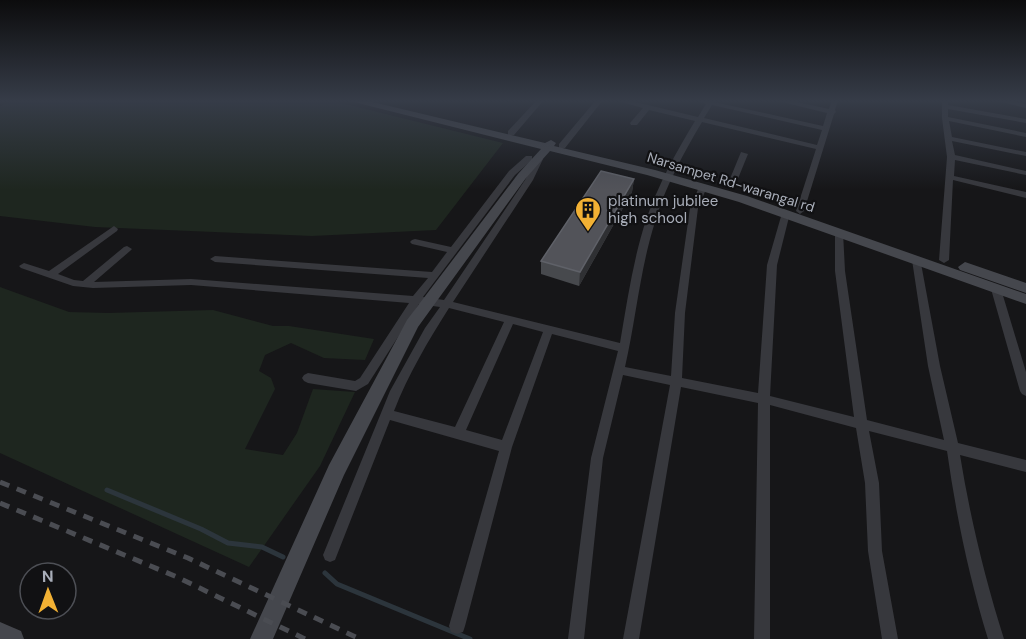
<svg xmlns="http://www.w3.org/2000/svg" width="1026" height="639" font-family="'DM Sans',sans-serif">
  <rect width="100%" height="100%" fill="#161618"/>
  <path fill="#1e261f" d="M 13,100 L 329,100 L 503,143 L 436,230 L 312,236 L 95,227 L 0,216 L 0,106 Z
    M 0,287 L 69,312 L 108,313 L 213,310 L 273,326 L 289,326 L 374,339 L 365,360 L 324,358 L 291,343 L 265,355 L 259,371 L 271,378 L 275,389 L 245,449 L 283,455 L 297,433 L 313,389 L 355,392 L 320,466 L 249,567 L 0,453 Z"/>
  <g fill="none" stroke-linecap="round" stroke-linejoin="round">
    <path stroke="#2c353c" stroke-width="5" d="M 107,490 L 201,529 L 228,543 L 262,547 L 283,557
      M 325,573 L 337,584 L 470,639"/>
    <path fill="#37383d" fill-rule="evenodd" d="M 537,100 L 544,100 L 514,135 L 508,135 L 508,131 Z
      M 596,100 L 603,100 L 565,148 L 559,148 L 559,144 Z
      M 614,100 L 627,100 L 698,117 L 706,104 L 695,100 L 715,100 L 714,102 L 823,126 L 827,113 L 774,100 L 788,100 L 829,109 L 832,100 L 838,100 L 835,110 L 836,112 L 834,114 L 804,211 L 800,214 L 796,211 L 816,149 L 702,122 C 683,154 665,187 655,222 C 640,269 636,319 625,367 L 671,376 L 675,313 L 690,208 L 699,187 L 703,185 L 707,187 L 698,208 L 685,313 L 682,378 L 758,393 L 767,265 L 782,213 L 786,210 L 790,213 L 777,265 L 770,396 L 854,417 L 835,271 L 835,232 L 839,229 L 843,232 L 845,271 L 867,420 L 944,440 L 928,366 L 912,260 L 917,257 L 920,258 L 940,366 L 958,443 L 1026,460 L 1026,472 L 960,455 C 970,517 985,579 1004,639 L 988,639 C 969,577 956,515 947,451 L 869,431 L 879,483 L 882,551 L 898,639 L 882,639 L 868,551 L 865,483 L 856,428 L 770,405 L 770,639 L 754,639 L 758,403 L 681,387 L 639,639 L 623,639 L 670,385 L 623,375 L 603,458 L 584,639 L 568,639 L 591,458 L 618,351 L 552,334 L 512,447 L 465,626 L 463,632 L 457,634 L 451,632 L 449,626 L 499,451 L 390,420 L 335,560 L 330,562 L 325,560 L 323,555 L 390,391 L 425,328 L 440,307 L 419,304 L 368,384 L 356,391 L 308,383 L 304,381 L 302,378 L 304,375 L 308,373 L 355,381 L 360,378 L 409,303 L 191,285 L 93,288 L 73,286 L 21,268 L 19,266 L 24,263 L 49,271 L 114,226 L 118,229 L 117,231 L 58,274 L 74,280 L 83,281 L 124,247 L 127,246 L 132,249 L 130,251 L 94,282 L 191,279 L 413,296 L 428,278 L 215,262 L 210,259 L 215,256 L 432,272 L 447,252 L 412,244 L 410,242 L 412,240 L 415,239 L 451,247 L 509,171 L 526,156 L 532,156 L 532,160 L 515,175 L 423,297 L 444,300 L 525,180 L 535,159 L 539,157 L 543,159 L 533,180 L 453,302 L 620,343 C 627,302 633,260 646,220 C 658,185 676,152 695,121 L 649,110 L 637,125 L 631,125 L 630,123 L 643,108 ZM 712,105 L 822,130 L 817,145 L 704,118 ZM 449,308 L 504,322 L 455,427 L 394,411 C 408,375 428,341 449,308 ZM 513,324 L 543,332 L 502,440 L 466,430 Z
      M 942,100 L 948,100 L 948,105 L 1026,119 L 1026,123 L 948,109 L 948,117 L 1026,133 L 1026,137 L 949,121 L 952,137 L 1026,152 L 1026,156 L 952,141 L 955,155 L 1026,171 L 1026,175 L 955,160 L 954,176 L 1026,192 L 1026,198 L 953,180 L 949,260 L 944,263 L 939,260 L 947,157 L 942,118 Z
      M 992,100 L 1007,100 L 1026,104 L 1026,108 Z
      M 741,152 L 748,154 L 735,186 L 734,188 L 728,188 L 727,186 Z
      M 996,286 L 1001,289 L 1026,372 L 1026,396 L 1022,394 L 1020,391 L 991,289 Z"/>
    <path fill="#45474d" fill-rule="evenodd" d="M 346,100 L 364,100 L 545,143 L 551,140 L 556,143 L 554,146 L 655,170 L 747,196 L 1026,294 L 1026,304 L 739,202 L 647,175 L 550,151 L 526,178 L 418,327 L 344,475 L 273,639 L 250,639 L 329,465 L 407,320 L 518,174 L 541,149 Z
      M 965,262 L 1026,283 L 1026,293 L 960,270 L 958,267 Z
      M 0,622 L 21,631 L 24,639 L 0,639 Z"/>
    <path stroke="#4a4c52" stroke-width="5" stroke-dasharray="10 8" stroke-linecap="butt" d="M 0,482 L 188,558 L 360,639
      M 0,503 L 177,577 L 305,639"/>
  </g>
  <path fill="#47494d" d="M 634,179 L 632,192 L 579,286 L 541,274 L 541,261 Z"/>
  <path fill="#2f3033" d="M 634,179 L 632,192 L 579,286 L 580,272 Z"/>
  <path fill="#525359" stroke="#5f6168" stroke-width="1.5" d="M 601,171 L 634,179 L 580,272 L 541,261 Z"/>
  <linearGradient id="sky" x2="0" y2="1"><stop stop-color="#0c0c0d"/><stop offset="0.53" stop-color="#363c48"/><stop offset="1" stop-color="#363c48" stop-opacity="0"/></linearGradient>
  <rect width="1026" height="190" fill="url(#sky)"/>
  <defs>
    <symbol id="building-pin" viewBox="-11 -11 22 30"><path d="M0 17L-7.5 6A9.5 9.5 0 1 1 7.5 6Z" fill="#f2b134" stroke="#111113"/><path d="M-4-6H4V6H1V3H-1V6H-4ZM-2.5-4.3h1.7v1.8h-1.7ZM.8-4.3h1.7v1.8H.8ZM-2.5-1h1.7V.8h-1.7ZM.8-1h1.7V.8H.8Z" fill="#111"/></symbol>
  </defs>
  <g fill-rule="evenodd">
    <use href="#building-pin" x="573" y="195" width="30" height="40"/>
  </g>
  <g text-anchor="middle" stroke-width="4.5" stroke-linejoin="round" paint-order="stroke">
    <g font-size="14" fill="#a8adb8" stroke="#111113">
      <text transform="translate(731 182) rotate(17)" y="5">Narsampet Rd-warangal rd</text>
    </g>
    <g font-size="15" fill="#a8adb8" stroke="#111113" text-anchor="start">
      <text x="608" y="206">platinum jubilee<tspan x="608" dy="17">high school</tspan></text>
    </g>
  </g>
  <g transform="translate(48 591) rotate(359)"><circle r="28" fill="#111113" stroke="#4d4f55" stroke-width="1.5"/>
  <path d="M0-4.5L10 22L0 15L-10 22Z" fill="#f2b134"/>
  <text y="-9" font-size="16" font-weight="bold" text-anchor="middle" fill="#a8adb8">N</text>
  </g>
</svg>
